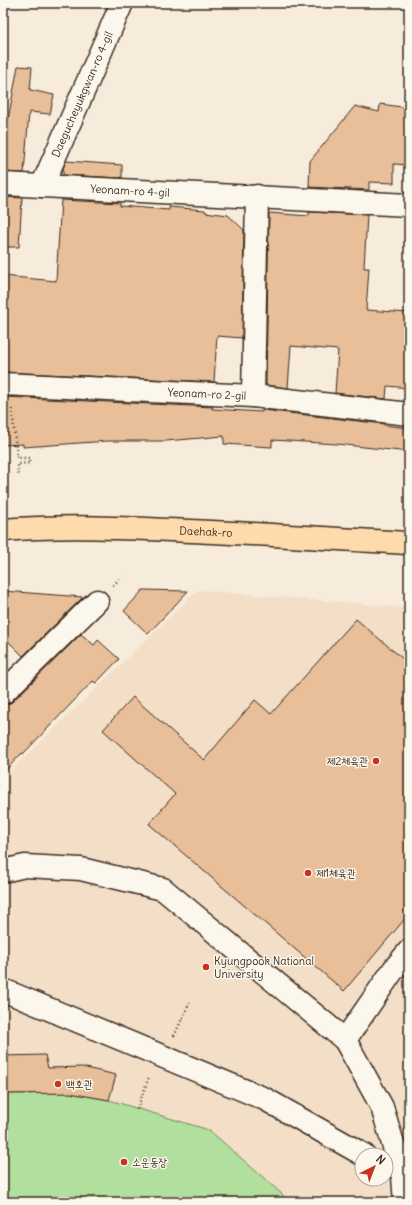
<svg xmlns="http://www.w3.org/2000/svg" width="412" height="1205" font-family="Delius,'Poor Story',sans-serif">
  <rect width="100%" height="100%" fill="#f7ecdb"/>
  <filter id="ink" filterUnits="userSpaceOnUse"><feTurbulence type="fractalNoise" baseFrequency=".025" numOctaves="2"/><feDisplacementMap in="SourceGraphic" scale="8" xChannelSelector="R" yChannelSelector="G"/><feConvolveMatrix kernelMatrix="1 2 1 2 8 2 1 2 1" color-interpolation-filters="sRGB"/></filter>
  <g filter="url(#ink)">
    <path fill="#f3dec7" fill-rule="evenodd" d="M 198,590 L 409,608 L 409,1202 L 3,1202 L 3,778 ZM 362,1155 L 386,1155 L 386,1179 L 362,1179 Z"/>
    <path fill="#b1df9d" stroke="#76845e" d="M 70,1093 L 109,1100 L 209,1130 L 282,1194 L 288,1202 L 3,1202 L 3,1095 L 11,1094 Z"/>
    <path fill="#e9bf99" stroke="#3b2a1e" d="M 18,66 L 32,67 L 30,90 L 54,95 L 50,114 L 29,112 L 24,173 L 3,172 L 3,147 Z
      M 380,104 L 409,108 L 409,165 L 394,164 L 394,183 L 369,182 L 369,190 L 309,187 L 310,161 L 355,106 L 379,112 Z
      M 66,161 L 122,165 L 122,178 L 63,175 L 63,169 Z
      M 3,197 L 22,198 L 19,247 L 3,247 Z
      M 61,200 L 120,203 L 120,206 L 169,210 L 169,207 L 205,210 L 205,212 L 228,215 L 244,230 L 242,338 L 217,336 L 214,382 L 3,372 L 3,276 L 56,281 Z
      M 309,212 L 367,215 L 364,268 L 369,268 L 366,310 L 409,313 L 409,388 L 387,386 L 386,399 L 335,393 L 338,350 L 291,346 L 288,388 L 266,385 L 269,213 L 309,216 Z
      M 3,397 L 213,407 L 212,409 L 262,412 L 262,410 L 384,424 L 384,425 L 409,428 L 409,452 L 337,444 L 272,440 L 272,447 L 224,444 L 224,436 L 166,441 L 108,441 L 23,447 L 23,444 L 3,445 Z
      M 143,590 L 188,591 L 148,634 L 124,611 Z
      M 3,591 L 83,597 L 23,656 L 3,636 Z
      M 356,619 L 409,664 L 409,914 L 344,991 L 149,824 L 175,794 L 103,730 L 133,697 L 204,760 L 255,700 L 271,714 Z
      M 81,634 L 94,645 L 98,640 L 119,659 L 96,683 L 93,681 L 23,754 L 22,753 L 3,773 L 3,705 L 6,705 L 12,702 Z
      M 45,1055 L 48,1068 L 82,1067 L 116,1075 L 109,1100 L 70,1093 L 3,1094 L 3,1056 Z"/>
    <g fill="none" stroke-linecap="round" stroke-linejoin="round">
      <defs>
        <g id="minor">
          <path id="s1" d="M 3,184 L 409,205"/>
          <path id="s2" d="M 42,186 L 122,3"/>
          <path id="s3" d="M 3,384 L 253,396 L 409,414"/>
          <path d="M 253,396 L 257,196"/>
          <path d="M 3,693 L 97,601"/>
          <path d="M 3,871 L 25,866 L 81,869 L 163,889 L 345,1040"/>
          <path d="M 3,990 L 265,1099 L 364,1155"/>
          <path d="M 405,1202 L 403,1177 L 382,1107 L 345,1040 L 394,969 L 409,951"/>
        </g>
        <g id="major">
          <path id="s4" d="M 3,530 C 66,525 128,528 191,531 C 264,534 336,539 409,543"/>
        </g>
      </defs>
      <use href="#minor" stroke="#3b2a1e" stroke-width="25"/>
      <use href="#major" stroke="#3b2a1e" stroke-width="25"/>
      <path stroke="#3b2a1e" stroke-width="2.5" stroke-dasharray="1 3" stroke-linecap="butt" d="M 12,409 L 17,458 L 29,458 L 30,463 L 18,464 L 18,476
        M 113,585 L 122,577
        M 174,1036 L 191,1000
        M 137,1109 L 149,1077"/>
      <use href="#minor" stroke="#fbf7ec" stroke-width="22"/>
      <use href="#major" stroke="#fedbac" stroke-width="22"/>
    </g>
  </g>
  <g fill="#c8321e" stroke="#fbf7ec" stroke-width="1.5">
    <circle cx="376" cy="761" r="4"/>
    <circle cx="308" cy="873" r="4"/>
    <circle cx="206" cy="967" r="4"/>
    <circle cx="58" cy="1084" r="4"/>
    <circle cx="124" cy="1162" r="4"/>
  </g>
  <g text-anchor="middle" stroke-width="3" stroke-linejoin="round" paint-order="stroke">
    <g font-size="11" fill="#3b2a1e" stroke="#fbf7ec">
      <text dy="4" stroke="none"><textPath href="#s2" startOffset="100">Daegucheyukgwan-ro 4-gil</textPath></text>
      <text dy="4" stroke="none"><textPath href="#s1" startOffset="127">Yeonam-ro 4-gil</textPath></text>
      <text dy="4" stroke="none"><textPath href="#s3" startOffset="204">Yeonam-ro 2-gil</textPath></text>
      <text dy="4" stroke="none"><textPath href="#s4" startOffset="203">Daehak-ro</textPath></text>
    </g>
    <g font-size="11" fill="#3b2a1e" stroke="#fbf7ec" text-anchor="start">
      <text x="368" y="765" text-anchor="end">제2체육관</text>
      <text x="316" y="877">제1체육관</text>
      <text x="214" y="965">Kyungpook National<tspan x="214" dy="13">University</tspan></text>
      <text x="66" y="1088">백호관</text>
      <text x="132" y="1166">소운동장</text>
    </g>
  </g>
  <rect width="412" height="1205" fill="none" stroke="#fbf7ec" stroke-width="16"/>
  <rect x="8" y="8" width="396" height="1189" fill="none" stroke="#3b2a1e" stroke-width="1.5" filter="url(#ink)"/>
  <g transform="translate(374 1167) rotate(42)"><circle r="19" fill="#fbf7ec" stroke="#aea59a"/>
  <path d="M0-3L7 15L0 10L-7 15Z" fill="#c8321e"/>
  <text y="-6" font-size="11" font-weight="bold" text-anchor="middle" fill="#3b2a1e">N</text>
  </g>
</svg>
